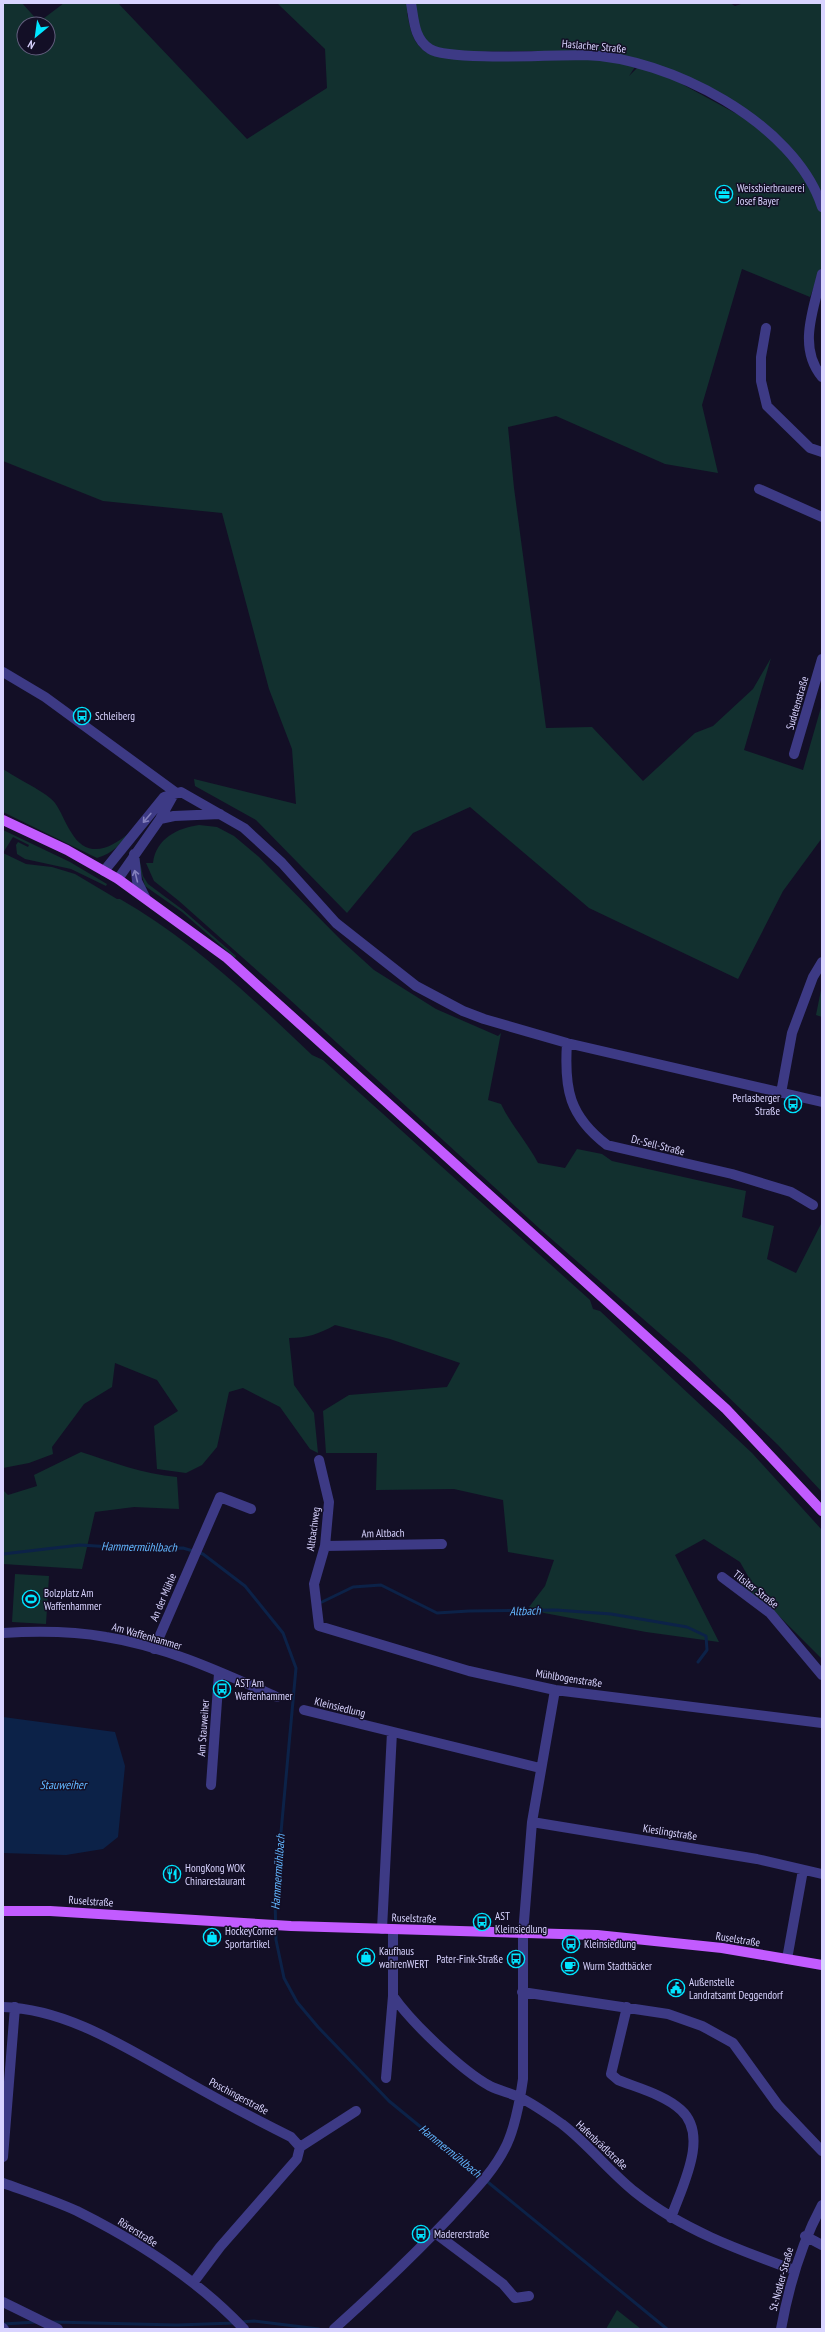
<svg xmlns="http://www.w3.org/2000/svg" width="825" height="2332" font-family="'PT Sans Narrow',sans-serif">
  <rect width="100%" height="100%" fill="#130f26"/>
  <path fill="#12302f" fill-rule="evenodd" d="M 3,3 L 22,3 L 39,22 L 64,3 L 118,3 L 247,139 L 327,88 L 325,49 L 277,3 L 410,3 L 410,6 L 410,3 L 730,3 L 735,6 L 744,3 L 822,3 L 822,193 L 820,194 L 807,169 L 754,118 L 684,79 L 640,60 L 599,54 L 530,51 L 449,52 L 433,47 L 420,37 L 412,15 L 407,13 C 410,27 412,43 426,52 C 447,64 508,58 534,57 C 569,57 603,57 637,64 L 629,76 L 638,67 L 669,77 L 748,120 L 781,148 L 802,174 L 822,211 L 822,266 L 810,297 L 742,269 L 702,405 L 718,473 L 665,464 L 556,416 L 508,427 L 514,488 L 546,728 L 592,727 L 643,781 L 695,733 L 713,726 L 753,689 L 771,658 L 744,750 L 803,770 L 822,704 L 822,838 L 783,891 L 738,979 L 589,908 L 470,807 L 413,833 L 347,913 L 256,820 L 195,786 L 194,779 L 296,804 L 292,749 L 269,689 L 222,513 L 103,501 L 3,461 ZM 24,24 L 48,24 L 48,48 L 24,48 Z
    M 3,769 C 14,777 48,793 55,803 C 61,811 65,823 71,832 C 87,860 111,849 130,832 C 120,845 113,853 97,858 L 3,812 Z
    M 199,825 L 217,827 L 234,836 L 259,857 L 342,941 L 374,970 L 436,1009 L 498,1036 L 501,1033 L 488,1100 L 501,1104 C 511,1125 527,1142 538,1163 L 565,1168 L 577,1149 L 602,1154 L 612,1161 L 746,1191 L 742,1217 L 774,1226 L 767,1259 L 796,1273 L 822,1222 L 822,1492 L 778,1445 L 689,1359 L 540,1229 L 288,998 L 179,901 L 154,881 L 146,863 L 153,863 C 156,838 178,828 199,825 Z
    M 3,830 L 70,862 L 107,884 L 106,886 L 71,869 L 25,859 L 17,854 L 16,845 L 18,842 L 28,847 L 29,845 L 13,837 L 3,853 L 26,864 L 52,867 L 75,874 L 117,899 L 120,899 C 192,940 252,998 312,1055 L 323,1060 L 590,1300 L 593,1309 L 600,1311 L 752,1453 L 822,1530 L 822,1659 L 773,1610 L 739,1586 L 749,1578 L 740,1562 L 704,1539 L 675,1555 L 719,1642 L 646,1632 L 544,1613 L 529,1607 L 545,1586 L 554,1560 L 508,1552 L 503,1500 L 454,1489 L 376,1490 L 377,1453 L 326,1453 L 323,1411 L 349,1395 L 447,1387 L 460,1363 L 390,1339 L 335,1325 C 319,1334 307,1338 289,1338 L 294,1385 L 314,1413 L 318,1453 L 310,1449 L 280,1407 L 243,1388 L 229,1392 L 217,1447 L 202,1465 L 186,1473 L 157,1469 L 154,1426 L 178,1411 L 157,1380 L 115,1363 L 112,1387 L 84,1404 L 52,1447 L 53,1454 L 29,1463 L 3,1468 Z
    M 139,857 L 143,876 L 148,884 L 183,910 L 236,956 L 235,958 L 182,912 L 145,886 L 139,866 Z
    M 822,985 L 822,1017 L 816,1015 Z
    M 81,1452 C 112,1462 143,1474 177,1477 L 179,1509 L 134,1507 L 95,1512 L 82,1569 L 3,1564 L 3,1490 L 8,1495 L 37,1486 L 34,1475 Z
    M 15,1574 L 49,1576 L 46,1624 L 12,1622 Z
    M 617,2310 L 641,2329 L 606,2329 Z"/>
  <path fill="#0c2248" d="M 3,1717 L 115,1732 L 125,1766 L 118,1837 L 103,1849 L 66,1855 L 3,1853 Z"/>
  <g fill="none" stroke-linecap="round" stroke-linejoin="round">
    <path stroke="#0c2248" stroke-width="3" d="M 3,1554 L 80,1545 L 145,1549 L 183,1548 L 203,1554 L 245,1586 L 283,1633 L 296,1668 L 275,1898 L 276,1940 L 284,1978 L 297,2002 L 318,2027 L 389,2101 L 667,2329
      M 322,1602 L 353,1587 L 381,1585 L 437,1613 L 469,1611 L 556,1610 L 611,1614 L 687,1627 L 706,1636 L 707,1650 L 698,1662
      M 53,2322 L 177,2325 L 235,2323
      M 241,2322 L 254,2321 L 319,2329
      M 3,2324 L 37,2322"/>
    <path stroke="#3d3a85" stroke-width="10" d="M 411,3 C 414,20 414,39 430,49 C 448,61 556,55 584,55 C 668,57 795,123 822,207
      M 822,274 C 814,308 797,347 822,377
      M 766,328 L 761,357 L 761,381 L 767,406 L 810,448 L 822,452
      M 759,489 L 822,517
      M 3,672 L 45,697 L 175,792
      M 794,754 L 822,659
      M 160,819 L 174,816 L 220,814
      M 134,854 L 137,881 L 145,897
      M 104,871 L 164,797 L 181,792 L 244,828 L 282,863 L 336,923 L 416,986 L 463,1011 L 484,1019 L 567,1043 L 822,1102
      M 118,879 L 160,819 L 175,792
      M 567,1043 C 564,1089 569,1116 607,1145 L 732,1174 L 791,1192 L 813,1205
      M 781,1093 L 792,1033 L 813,977 L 822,962
      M 319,1460 L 329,1502 L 325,1546 L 314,1584 L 319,1626 L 469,1671 L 555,1690 L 822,1723
      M 325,1546 L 442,1544
      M 722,1577 L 770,1613 L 822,1675
      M 3,1633 C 37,1631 72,1631 106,1637 C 165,1646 223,1673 277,1697
      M 154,1649 L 220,1497 L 251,1509
      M 304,1710 L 540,1768
      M 211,1785 L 219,1673
      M 532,1822 L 757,1859 L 822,1874
      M 382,1929 L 392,1732
      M 787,1959 L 803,1870
      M 522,1992 L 668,2014 L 702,2026 L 733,2043 L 778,2105 L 822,2151
      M 393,1996 C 411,2022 462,2071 490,2086 C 500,2091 511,2093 521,2098 C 535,2105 549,2115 562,2124 C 588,2144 609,2171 635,2192 C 681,2229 739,2250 794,2270
      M 3,2007 C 68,2009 128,2049 184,2080 C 219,2100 255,2119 291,2137 L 300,2147
      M 627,2007 L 611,2074 L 618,2080 C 638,2088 665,2095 681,2110 C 710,2136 681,2188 671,2218
      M 386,2078 L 393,1996 L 393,1930
      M 300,2147 L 356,2111
      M 3,2157 L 15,2007
      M 3,2183 C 28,2192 53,2200 77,2211 C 137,2241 198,2280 244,2329
      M 435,2233 L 503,2284 L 515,2298 L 529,2296
      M 805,2236 L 822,2245
      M 193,2283 L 220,2247 L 297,2159 L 300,2147
      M 3,2302 L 58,2329
      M 3,2328 L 4,2329
      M 334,2329 C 374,2293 413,2256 450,2217 C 471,2194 494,2172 507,2144 C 516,2124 520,2100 523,2079 L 523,1934 L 532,1822 L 555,1690
      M 781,2329 C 789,2285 801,2244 822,2205"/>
    <path stroke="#c25bff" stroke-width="10" d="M 3,820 L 67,850 L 118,879 L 227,958 L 726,1409 L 822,1511
      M 3,1911 L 50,1911 L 291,1926 L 597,1935 L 722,1948 L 822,1965"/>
  </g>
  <defs><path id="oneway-shaft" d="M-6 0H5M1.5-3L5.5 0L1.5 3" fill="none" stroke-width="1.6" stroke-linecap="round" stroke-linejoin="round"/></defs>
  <g stroke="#837fbc">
    <use href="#oneway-shaft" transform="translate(147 818) rotate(130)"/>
    <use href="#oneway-shaft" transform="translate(136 876) rotate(-104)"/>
  </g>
  <defs>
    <symbol id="office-ring" viewBox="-11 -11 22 22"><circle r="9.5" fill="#130f26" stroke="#00e5ff" stroke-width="1.5"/><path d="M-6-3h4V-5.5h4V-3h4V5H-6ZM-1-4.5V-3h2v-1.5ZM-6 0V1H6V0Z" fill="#00e5ff"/></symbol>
    <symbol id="bus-ring" viewBox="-11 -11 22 22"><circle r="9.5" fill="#130f26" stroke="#00e5ff" stroke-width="1.5"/><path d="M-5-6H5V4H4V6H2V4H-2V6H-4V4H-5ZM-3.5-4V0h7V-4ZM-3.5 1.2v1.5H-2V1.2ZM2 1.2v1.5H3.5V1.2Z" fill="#00e5ff"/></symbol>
    <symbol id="stadium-ring" viewBox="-11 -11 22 22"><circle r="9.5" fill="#130f26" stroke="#00e5ff" stroke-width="1.5"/><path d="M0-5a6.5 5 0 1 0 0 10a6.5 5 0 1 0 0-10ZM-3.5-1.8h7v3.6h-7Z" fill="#00e5ff"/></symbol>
    <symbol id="restaurant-ring" viewBox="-11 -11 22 22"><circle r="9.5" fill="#130f26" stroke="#00e5ff" stroke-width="1.5"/><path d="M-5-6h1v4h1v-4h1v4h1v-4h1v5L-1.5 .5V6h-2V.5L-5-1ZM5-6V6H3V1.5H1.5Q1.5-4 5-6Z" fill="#00e5ff"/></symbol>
    <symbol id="shop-ring" viewBox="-11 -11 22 22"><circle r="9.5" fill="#130f26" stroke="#00e5ff" stroke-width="1.5"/><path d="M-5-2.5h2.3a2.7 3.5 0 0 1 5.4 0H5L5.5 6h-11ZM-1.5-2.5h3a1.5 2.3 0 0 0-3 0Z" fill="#00e5ff"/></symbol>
    <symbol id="cafe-ring" viewBox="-11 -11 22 22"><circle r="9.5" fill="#130f26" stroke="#00e5ff" stroke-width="1.5"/><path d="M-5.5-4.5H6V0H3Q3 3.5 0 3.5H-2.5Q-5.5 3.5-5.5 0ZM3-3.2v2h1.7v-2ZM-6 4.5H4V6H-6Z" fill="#00e5ff"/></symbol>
    <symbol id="civic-ring" viewBox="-11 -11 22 22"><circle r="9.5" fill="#130f26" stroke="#00e5ff" stroke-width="1.5"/><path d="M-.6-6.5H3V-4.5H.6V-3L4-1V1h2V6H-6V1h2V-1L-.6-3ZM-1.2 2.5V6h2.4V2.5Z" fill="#00e5ff"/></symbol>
  </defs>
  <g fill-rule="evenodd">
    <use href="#office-ring" x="714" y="184" width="20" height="20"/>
    <use href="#bus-ring" x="72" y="706" width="20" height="20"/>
    <use href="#bus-ring" x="783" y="1094" width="20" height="20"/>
    <use href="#stadium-ring" x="21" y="1589" width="20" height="20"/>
    <use href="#bus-ring" x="212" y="1679" width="20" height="20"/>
    <use href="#restaurant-ring" x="162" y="1864" width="20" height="20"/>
    <use href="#bus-ring" x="472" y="1912" width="20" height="20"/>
    <use href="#shop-ring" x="202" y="1927" width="20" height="20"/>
    <use href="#bus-ring" x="561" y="1934" width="20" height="20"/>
    <use href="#shop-ring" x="356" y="1947" width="20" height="20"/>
    <use href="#bus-ring" x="506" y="1949" width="20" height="20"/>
    <use href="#cafe-ring" x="560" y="1956" width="20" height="20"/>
    <use href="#civic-ring" x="666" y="1978" width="20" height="20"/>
    <use href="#bus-ring" x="411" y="2224" width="20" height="20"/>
  </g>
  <g text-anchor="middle" stroke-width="3" stroke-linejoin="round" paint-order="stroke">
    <g font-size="11" fill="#d9d4ff" stroke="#130f26">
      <text transform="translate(594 46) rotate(5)" y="4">Haslacher Straße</text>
      <text transform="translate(797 703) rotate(-74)" y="4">Sudetenstraße</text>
      <text transform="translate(658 1145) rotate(14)" y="4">Dr.-Sell-Straße</text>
      <text transform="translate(313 1529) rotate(-82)" y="4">Altbachweg</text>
      <text transform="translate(383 1533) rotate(-1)" y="4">Am Altbach</text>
      <text transform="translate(756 1589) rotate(38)" y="4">Tilsiter Straße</text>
      <text transform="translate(163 1597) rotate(-67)" y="4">An der Mühle</text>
      <text transform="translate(147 1636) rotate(16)" y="4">Am Waffenhammer</text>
      <text transform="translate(569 1678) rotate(9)" y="4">Mühlbogenstraße</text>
      <text transform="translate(340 1707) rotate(14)" y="4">Kleinsiedlung</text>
      <text transform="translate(203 1728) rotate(-86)" y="4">Am Stauweiher</text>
      <text transform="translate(670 1832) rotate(9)" y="4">Kieslingstraße</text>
      <text transform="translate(91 1901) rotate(4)" y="4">Ruselstraße</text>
      <text transform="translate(414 1918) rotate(2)" y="4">Ruselstraße</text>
      <text transform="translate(738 1939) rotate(9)" y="4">Ruselstraße</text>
      <text transform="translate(239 2096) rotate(28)" y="4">Poschingerstraße</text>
      <text transform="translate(602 2145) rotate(43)" y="4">Hafenbrädlstraße</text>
      <text transform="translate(138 2232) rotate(32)" y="4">Rörerstraße</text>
      <text transform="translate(781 2279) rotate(-75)" y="4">St.-Notker-Straße</text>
    </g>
    <g font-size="11" fill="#d9d4ff" stroke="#130f26" text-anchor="start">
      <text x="737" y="192">Weissbierbrauerei<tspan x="737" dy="13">Josef Bayer</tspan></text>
      <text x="95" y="720">Schleiberg</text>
      <text x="780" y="1102" text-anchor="end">Perlasberger<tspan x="780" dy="13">Straße</tspan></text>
      <text x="44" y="1597">Bolzplatz Am<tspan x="44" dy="13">Waffenhammer</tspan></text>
      <text x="235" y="1687">AST Am<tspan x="235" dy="13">Waffenhammer</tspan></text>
      <text x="185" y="1872">HongKong WOK<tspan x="185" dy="13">Chinarestaurant</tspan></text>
      <text x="495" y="1920">AST<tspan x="495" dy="13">Kleinsiedlung</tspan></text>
      <text x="225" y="1935">HockeyCorner<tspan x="225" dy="13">Sportartikel</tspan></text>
      <text x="584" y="1948">Kleinsiedlung</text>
      <text x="379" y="1955">Kaufhaus<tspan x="379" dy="13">wahrenWERT</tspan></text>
      <text x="503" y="1963" text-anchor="end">Pater-Fink-Straße</text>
      <text x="583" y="1970">Wurm Stadtbäcker</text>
      <text x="689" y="1986">Außenstelle<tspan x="689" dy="13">Landratsamt Deggendorf</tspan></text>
      <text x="434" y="2238">Madererstraße</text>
    </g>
    <g font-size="12" font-style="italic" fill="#62b6ff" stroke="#130f26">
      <text transform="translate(139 1547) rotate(1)" y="4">Hammermühlbach</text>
      <text transform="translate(525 1611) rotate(-2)" y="4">Altbach</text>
      <text x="63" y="1789">Stauweiher</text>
      <text transform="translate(278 1872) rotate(-86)" y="4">Hammermühlbach</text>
      <text transform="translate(450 2151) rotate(39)" y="4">Hammermühlbach</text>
    </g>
  </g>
  <rect width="825" height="2332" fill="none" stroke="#d9d4ff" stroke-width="8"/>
  <g transform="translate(36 36) rotate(209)"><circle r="19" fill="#130f26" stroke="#625e7d"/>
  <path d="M0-3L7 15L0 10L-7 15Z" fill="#00e5ff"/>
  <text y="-6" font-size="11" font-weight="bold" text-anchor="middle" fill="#d9d4ff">N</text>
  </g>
</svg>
